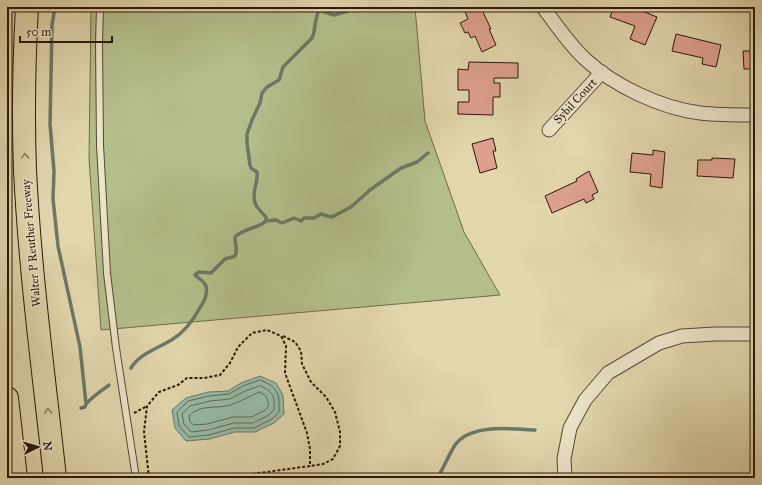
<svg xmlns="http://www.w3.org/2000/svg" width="762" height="485" font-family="'IM FELL Great Primer',serif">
  <rect width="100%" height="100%" fill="#e2d6ad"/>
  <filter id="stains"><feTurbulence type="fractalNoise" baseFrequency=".005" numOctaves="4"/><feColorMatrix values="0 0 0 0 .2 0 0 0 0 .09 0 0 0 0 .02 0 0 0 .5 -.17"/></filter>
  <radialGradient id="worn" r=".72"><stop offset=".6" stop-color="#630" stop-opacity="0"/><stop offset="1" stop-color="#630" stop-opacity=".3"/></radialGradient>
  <path fill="#b3be8a" stroke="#706a49" d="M 91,7 L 415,7 L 425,121 L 464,232 L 500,295 L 101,330 L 89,159 Z"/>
  <path fill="#96baa5" stroke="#6c7866" d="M 260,376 L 276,383 L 283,395 L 284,414 L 274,423 L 255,432 L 235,432 L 210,439 L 186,441 L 175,428 L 172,410 L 186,398 L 208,392 L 228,391 L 241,383 Z"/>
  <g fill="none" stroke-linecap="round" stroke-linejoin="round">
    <path stroke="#626856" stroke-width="1" d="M 260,380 C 278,387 280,394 279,412 L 272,419 L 254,428 L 234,428 L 209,435 L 189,437 L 179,426 L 177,412 L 188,401 L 209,396 L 229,394 L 243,386 Z
      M 260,386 C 273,391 275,396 274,410 L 269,415 L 253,423 L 234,423 L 208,430 L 191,432 L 184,424 L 182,414 L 190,406 L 210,401 L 230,399 L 245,391 Z
      M 259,392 C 267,395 269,399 268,407 L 265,410 L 252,417 L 233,417 L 207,424 L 194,425 L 190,422 L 189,416 C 201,403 219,410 233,404 C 242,401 250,396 259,392 Z"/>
    <path stroke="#6c7866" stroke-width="3.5" d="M 55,7 L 52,25 L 50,124 L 54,171 L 53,199 L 58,246 L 80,347 L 86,404
      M 266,221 L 266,217 C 256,207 252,203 255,188 C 256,183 258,178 257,172 L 251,168 L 250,165 L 247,143 L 247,134 L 252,120 L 260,103 L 262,93 L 267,87 L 279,80 L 283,67 L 312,38 C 316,30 314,20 319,10 L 334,15 L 352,10 L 358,7
      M 131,368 C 140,353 159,348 173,339 C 186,331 194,319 201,306 C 205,300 208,294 206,286 C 204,281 199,279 195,275 L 199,272 L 211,273 L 225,259 L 235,256 C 238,250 235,244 235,237 C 244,228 260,228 266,221 L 276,220 L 282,223 L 294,218 L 301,221 L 304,218 L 314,218 L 321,214 L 331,217 L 334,216 L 351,207 L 370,190 L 401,168 L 417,162 L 428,153
      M 81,408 L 85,407 L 86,404 C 92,397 101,391 109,385
      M 437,478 C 444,468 448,456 455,445 C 471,423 512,429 535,430"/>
  </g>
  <path fill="#dea08e" stroke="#2d1608" d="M 463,7 L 488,7 L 482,10 L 491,29 L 489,29 L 496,45 L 482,52 L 475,36 L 471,38 L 468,32 L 465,33 L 460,23 L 468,19 Z
    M 614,7 L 632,7 L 657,17 L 645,45 L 630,39 L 635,26 L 610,17 Z
    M 676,34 L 721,45 L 716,67 L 702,64 L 703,58 L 672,51 Z
    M 743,51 L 755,51 L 755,69 L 744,69 Z
    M 469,62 L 518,63 L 518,78 L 494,78 L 494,83 L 500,83 L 500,97 L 493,97 L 493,115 L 458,114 L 458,102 L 469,102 L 469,90 L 458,90 L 458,69 L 468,70 Z
    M 493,138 L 496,151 L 493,151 L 497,168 L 480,173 L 472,144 Z
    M 653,150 L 665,152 L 662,188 L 650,186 L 651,174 L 630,172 L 632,153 L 653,155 Z
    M 712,158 L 735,159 L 733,178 L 697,176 L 698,160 L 712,160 Z
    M 589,171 L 598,192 L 592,195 L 594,199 L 586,203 L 584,199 L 552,213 L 545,196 L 577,181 L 576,179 Z"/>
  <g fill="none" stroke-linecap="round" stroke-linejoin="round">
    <defs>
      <path id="service" d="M 100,7 L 99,43 L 100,145 L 107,273 L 116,348 L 136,478"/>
      <path id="minor" d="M 543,7 C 556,25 569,44 585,59 C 614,86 661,108 700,113 C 718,115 737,115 755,115
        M 549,130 L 602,72
        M 565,478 L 564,459 L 570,428 L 585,400 L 608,373 L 659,343 L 682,336 L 715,334 L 755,334"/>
      <path id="motorway" d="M 27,7 C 24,61 23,116 25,170 C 30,273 44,376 55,478
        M 7,398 L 16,478"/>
    </defs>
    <use href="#service" stroke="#5a4631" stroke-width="8"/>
    <use href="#minor" stroke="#5a4631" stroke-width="15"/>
    <use href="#motorway" stroke="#2d1608" stroke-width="24"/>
    <path stroke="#2d1608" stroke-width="2" stroke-dasharray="3 2" stroke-linecap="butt" d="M 283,336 L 295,342 L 301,351 L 302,364 L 311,382 L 326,397 L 335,412 L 340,432 L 340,446 L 333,459 L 323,464 L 310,466
      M 134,413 L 147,406
      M 149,478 L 144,432 L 147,406 L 159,392 L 178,385 L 187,378 L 204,378 L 220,375 L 230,363 L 238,347 L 252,333 L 267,330 L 281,336 L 286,346 L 285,373 L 307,433 L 310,449 L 310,466 L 223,478"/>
    <use href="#service" stroke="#ece4ca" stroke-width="6"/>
    <use href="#minor" stroke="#ece4ca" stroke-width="13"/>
    <use href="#motorway" stroke="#e2d6ad" stroke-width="22"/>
  </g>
  <defs><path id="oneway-chevron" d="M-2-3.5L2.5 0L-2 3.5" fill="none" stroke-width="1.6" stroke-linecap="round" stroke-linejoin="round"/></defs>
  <g stroke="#918063">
    <use href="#oneway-chevron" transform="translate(25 156) rotate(-92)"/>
    <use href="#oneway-chevron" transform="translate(48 411) rotate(-96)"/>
  </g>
  <g text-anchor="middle" stroke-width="3" stroke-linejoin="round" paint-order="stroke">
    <g font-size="12" fill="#2d1608" stroke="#ece4ca">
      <text transform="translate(575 101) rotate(-47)" y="4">Sybil Court</text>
      <text transform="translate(31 243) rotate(-95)" y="4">Walter P Reuther Freeway</text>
    </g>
  </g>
  <rect width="762" height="485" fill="none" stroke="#e2d6ad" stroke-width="24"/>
  <rect x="8" y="8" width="746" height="469" fill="none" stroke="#2d1608" stroke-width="2"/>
  <rect x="12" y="12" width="738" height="461" fill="none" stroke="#2d1608"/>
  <g transform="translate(38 447) rotate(85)" stroke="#ece4ca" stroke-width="3" paint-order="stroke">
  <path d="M0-3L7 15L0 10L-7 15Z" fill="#2d1608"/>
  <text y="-6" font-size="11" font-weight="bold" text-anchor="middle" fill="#2d1608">N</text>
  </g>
  <path d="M20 36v6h92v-6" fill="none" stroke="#2d1608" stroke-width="2"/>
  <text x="26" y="36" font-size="12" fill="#2d1608" stroke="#ece4ca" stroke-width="3" paint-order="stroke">50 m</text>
  <rect width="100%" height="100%" filter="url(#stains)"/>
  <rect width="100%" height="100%" fill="url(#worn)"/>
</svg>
